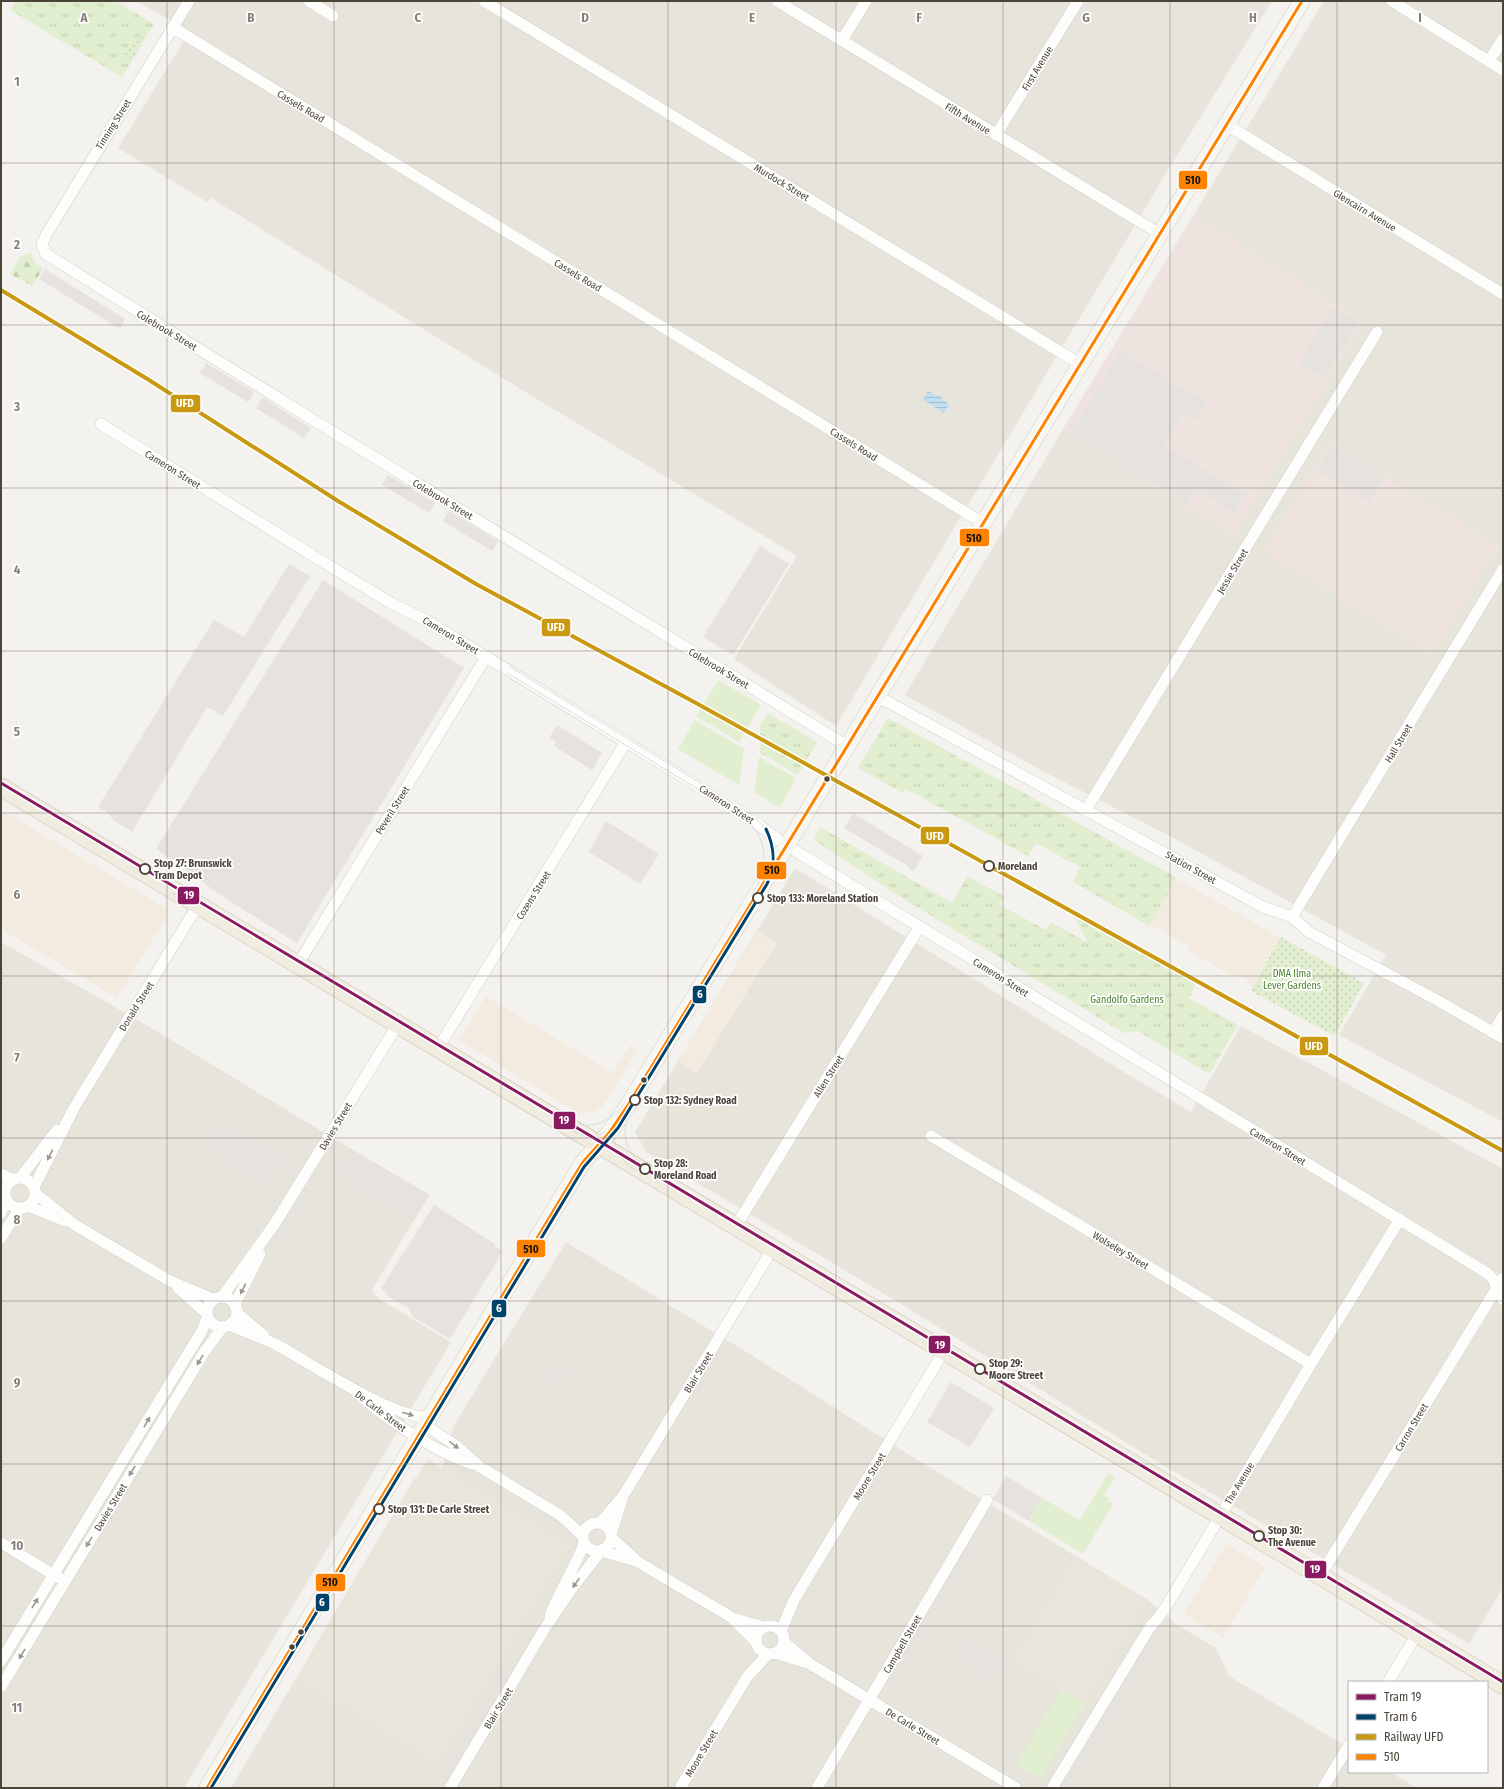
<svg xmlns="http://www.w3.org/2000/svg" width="1504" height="1789" font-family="'Fira Sans Condensed',sans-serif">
  <defs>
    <pattern id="forest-firs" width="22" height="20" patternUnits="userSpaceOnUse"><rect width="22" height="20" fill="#e1eecf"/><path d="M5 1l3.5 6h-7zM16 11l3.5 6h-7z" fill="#c3cdb2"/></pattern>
    <pattern id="park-tufts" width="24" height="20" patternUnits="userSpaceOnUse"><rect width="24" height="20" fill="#e1eecf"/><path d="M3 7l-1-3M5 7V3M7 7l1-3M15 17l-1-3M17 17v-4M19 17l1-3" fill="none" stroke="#c3cdb2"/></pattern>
    <pattern id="garden-dots" width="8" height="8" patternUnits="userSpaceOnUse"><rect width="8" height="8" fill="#e1eecf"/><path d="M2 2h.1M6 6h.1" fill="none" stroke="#c3cdb2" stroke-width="1.8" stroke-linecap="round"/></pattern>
    <pattern id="water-rules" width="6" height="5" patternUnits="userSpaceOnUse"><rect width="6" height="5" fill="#c0ddf1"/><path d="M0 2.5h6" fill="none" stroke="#a6bfcf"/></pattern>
  </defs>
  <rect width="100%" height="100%" fill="#f4f2ee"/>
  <path fill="#e7e4dc" d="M 136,1 L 1272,1 L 1171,165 L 836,726 L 734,659 L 797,556 L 532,396 L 211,198 L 207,202 L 118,148 L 190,31 Z
    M 1324,1 L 1503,1 L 1503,1122 L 1339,1035 L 1386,955 L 1168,835 L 1050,775 L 905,695 L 1062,431 Z
    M 795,868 L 1124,1072 L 1191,1112 L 1241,1026 L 1503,1169 L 1503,1588 L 1469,1644 L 1153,1459 L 873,1287 L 647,1153 L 635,1132 Z
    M 1,942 L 148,1026 L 348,1147 L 332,1173 L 413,1222 L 372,1290 L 378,1298 L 451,1342 L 184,1788 L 1,1788 Z
    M 566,1242 L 748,1353 L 903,1451 L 1148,1600 L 1177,1625 L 1216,1648 L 1229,1676 L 1349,1748 L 1349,1772 L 1390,1772 L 1417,1788 L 231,1788 L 414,1479 L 442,1468 L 454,1425 Z"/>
  <path fill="#f3ebdf" d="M 5,812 L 170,911 L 117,998 L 1,929 L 1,818 Z
    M 1177,879 L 1279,937 L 1252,988 L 1248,981 L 1240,976 L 1233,976 L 1188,951 L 1189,946 L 1156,928 L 1155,929 L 1149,926 Z
    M 758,931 L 777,943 L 697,1073 L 678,1061 Z
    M 486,996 L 613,1073 L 630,1045 L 637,1050 L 606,1102 L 600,1108 L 592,1112 L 578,1113 L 459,1040 Z
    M 1226,1544 L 1265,1567 L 1223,1638 L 1184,1614 Z"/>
  <path fill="#e6e2de" d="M 323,580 L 464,668 L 297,943 L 223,897 L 156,849 Z"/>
  <path fill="#eae5da" d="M 428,1459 L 570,1545 L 438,1764 L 296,1679 Z
    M 1075,1556 L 1148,1600 L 1085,1704 L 1012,1661 Z"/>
  <path fill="#eee3df" d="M 1194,215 L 1364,321 L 1234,536 L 1062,431 Z
    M 1330,441 L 1499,546 L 1432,655 L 1264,551 Z"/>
  <path fill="#e1eecf" d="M 718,680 L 761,705 L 739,742 L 696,716 Z
    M 695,720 L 744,749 L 739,785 L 678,749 Z
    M 759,757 L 796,778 L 780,808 L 754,792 Z
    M 1108,1473 L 1115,1477 L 1104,1495 L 1109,1498 L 1108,1501 L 1113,1504 L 1083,1554 L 1029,1521 L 1042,1498 L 1080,1520 Z
    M 1061,1690 L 1085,1704 L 1040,1779 L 1016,1765 Z"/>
  <path fill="url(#forest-firs)" d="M 31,252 L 34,261 L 43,269 L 32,286 L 10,274 L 20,257 Z"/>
  <path fill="url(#park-tufts)" d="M 15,1 L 115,1 L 154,24 L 122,77 L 10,10 Z
    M 768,713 L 817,742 L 798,775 L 760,753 L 760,726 Z
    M 888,718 L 1177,878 L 1149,926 L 1073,882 L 1080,867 L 1036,843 L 1028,856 L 906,789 L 903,793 L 858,768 Z
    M 820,827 L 952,903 L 967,876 L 1005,897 L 1000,905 L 1046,930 L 1051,922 L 1088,943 L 1070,910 L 1197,981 L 1190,997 L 1187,997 L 1238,1025 L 1209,1074 L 1138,1031 L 1124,1033 L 907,901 L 814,840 Z"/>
  <path fill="url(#garden-dots)" d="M 140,37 L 145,38 L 131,60 L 124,54 L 127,50 L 129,51 L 132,43 Z
    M 1280,937 L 1364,983 L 1335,1036 L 1251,991 Z"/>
  <path fill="#e6e3df" d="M 45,269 L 125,319 L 120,329 L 39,279 Z
    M 1333,306 L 1359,322 L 1325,378 L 1299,363 Z
    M 1120,351 L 1207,402 L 1197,420 L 1183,412 L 1164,446 L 1245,494 L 1234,512 L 1195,489 L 1186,504 L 1070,434 Z
    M 206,363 L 254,392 L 248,402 L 200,373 Z
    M 262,397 L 311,428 L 304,438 L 256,408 Z
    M 1332,446 L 1384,477 L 1370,502 L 1317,470 Z
    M 388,475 L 435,503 L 429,513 L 382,485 Z
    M 449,511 L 498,541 L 492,551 L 443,521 Z
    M 760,546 L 789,564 L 733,655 L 703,637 Z
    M 289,564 L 310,576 L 223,716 L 207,707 L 132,832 L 113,820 L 108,813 L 98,807 L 214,620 L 244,637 Z
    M 319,591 L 365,618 L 232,837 L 216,828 L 210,838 L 197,830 L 188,843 L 171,833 Z
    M 557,725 L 602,753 L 592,770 L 554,746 L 556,742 L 549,738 Z
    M 853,813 L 923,856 L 913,872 L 906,865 L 844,828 Z
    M 606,821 L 659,854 L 640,884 L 589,852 Z
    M 220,1118 L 288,1159 L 270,1188 L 208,1151 L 213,1142 L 208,1139 Z
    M 316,1131 L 319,1133 L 294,1174 L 291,1172 Z
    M 348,1147 L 430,1195 L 413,1222 L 332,1173 Z
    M 284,1183 L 287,1185 L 269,1215 L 266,1213 Z
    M 306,1186 L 310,1195 L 272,1258 L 268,1256 L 274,1246 L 278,1247 L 274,1239 Z
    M 434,1205 L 495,1244 L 494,1246 L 503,1251 L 450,1339 L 413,1317 L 409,1309 L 388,1296 L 381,1288 Z
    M 258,1226 L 261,1228 L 242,1258 L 239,1256 Z
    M 556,1361 L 574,1371 L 560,1394 L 540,1382 L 548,1368 L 551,1370 Z
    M 951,1382 L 994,1408 L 970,1447 L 927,1422 Z
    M 1006,1476 L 1042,1498 L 1029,1521 L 993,1499 Z
    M 990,1504 L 997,1509 L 889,1689 L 882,1684 Z
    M 1153,1633 L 1161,1638 L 1071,1788 L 1064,1788 L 1061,1786 Z
    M 963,1634 L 1008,1661 L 994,1684 L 949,1657 Z
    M 511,1660 L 513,1671 L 446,1784 L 443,1773 Z"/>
  <path fill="url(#water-rules)" d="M 928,391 L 937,396 L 938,395 L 942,397 L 941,399 L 949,404 L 944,413 L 923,400 Z"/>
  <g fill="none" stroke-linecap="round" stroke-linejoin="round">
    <defs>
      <path id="minor" d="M 189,1 L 46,235 L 42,245 L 46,254 L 315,421 L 847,746
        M 309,1 L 333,16
        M 484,1 L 1080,364
        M 777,1 L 1160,234
        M 1392,1 L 1503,70
        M 172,27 L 983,523
        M 842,40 L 866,1
        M 1489,61 L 1503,39
        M 1227,125 L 1503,294
        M 996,135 L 1078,1
        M 101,424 L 315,557 L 391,603 L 429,622 L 741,812 L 779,840 L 802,855 L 1487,1273 L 1493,1279 L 1503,1300
        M 877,696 L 1263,907 L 1292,917 L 1309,932 L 1435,999 L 1503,1038
        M 1086,810 L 1377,332
        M 1292,917 L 1503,569
        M 298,964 L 486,657
        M 1493,1033 L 1503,1016
        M 438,1048 L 626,742
        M 931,1136 L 1311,1364
        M 1,1174 L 13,1180
        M 20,1178 L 57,1130
        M5 1193a15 15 0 1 1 30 0a15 15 0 1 1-30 0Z
        M 34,1187 L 74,1108 L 198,905
        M 35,1193 L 75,1225 L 170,1281 L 213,1299
        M 28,1206 L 65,1221
        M 1,1213 L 6,1198
        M 736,1226 L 920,926
        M 1,1238 L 20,1208
        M 178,1288 L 206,1313
        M207 1312a15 15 0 1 1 30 0a15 15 0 1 1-30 0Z
        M 222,1297 L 274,1225 L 398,1024
        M 235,1304 L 260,1254
        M 237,1313 L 264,1336
        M 230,1325 C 245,1332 260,1337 275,1344 C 306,1360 400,1424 431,1416
        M 366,1401 C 398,1427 433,1450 472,1464
        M 425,1425 L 455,1445 L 480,1467 L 560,1515 L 583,1536
        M583 1537a14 14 0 1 1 28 0a14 14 0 1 1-28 0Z
        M 600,1523 L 623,1496 L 773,1248
        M 611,1534 L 622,1500
        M 611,1537 L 638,1562 L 731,1617 L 755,1641
        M 1,1543 L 59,1578
        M 601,1551 L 636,1561
        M 1320,1576 L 1503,1278
        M 550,1616 C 559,1591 574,1569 584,1544
        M 733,1618 L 763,1627
        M756 1640a14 14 0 1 1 28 0a14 14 0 1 1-28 0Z
        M 781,1631 L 794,1600 L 944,1351
        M 784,1642 L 810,1664 L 1016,1788
        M 775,1653 L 804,1662
        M 1,1661 L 189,1352 L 202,1331 L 207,1318
        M 1388,1682 L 1417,1634
        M 1,1687 L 205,1351 L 222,1328
        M 450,1788 L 545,1628 L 573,1587 L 600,1552
        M 680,1788 L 747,1677 L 768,1654
        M 817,1788 L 987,1500
        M 1052,1788 L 1150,1627 L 1159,1617 L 1166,1607 L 1311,1364 L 1400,1219
        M 1323,1788 L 1349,1745"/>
      <path id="secondary" d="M 207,1788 L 575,1175 L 583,1162 L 609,1133 L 630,1102 L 1302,1"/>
      <path id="trunk" d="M 1,787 L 1503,1685"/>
    </defs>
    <use href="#minor" stroke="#d2d0cb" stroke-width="12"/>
    <use href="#secondary" stroke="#d3cfc5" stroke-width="17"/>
    <use href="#trunk" stroke="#ccbfa9" stroke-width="19"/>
    <use href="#minor" stroke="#fdfdfc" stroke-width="11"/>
    <use href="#secondary" stroke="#f7f6f1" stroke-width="16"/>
    <use href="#trunk" stroke="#f0ece0" stroke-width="18"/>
    <path stroke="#dbdbda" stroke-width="1" d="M 510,667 L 748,812 L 758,820 L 766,829
      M 507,673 L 737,813 C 769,834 771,864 752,895
      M 172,893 L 207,906
      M 632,1104 C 618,1137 625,1154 654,1173
      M 619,1112 C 608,1138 613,1154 636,1171
      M 563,1119 C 588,1132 609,1124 625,1103
      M 565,1128 C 582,1136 600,1139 616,1126"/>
    <defs>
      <path id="bus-1" d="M 207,1788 L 575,1175 L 583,1162 L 609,1133 L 630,1102 L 1302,1"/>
    </defs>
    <use href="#bus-1" stroke="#fff" stroke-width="6"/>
    <use href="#bus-1" stroke="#ff8200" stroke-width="3"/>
    <defs>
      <path id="rail-1" d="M 1,290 L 149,380 L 338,501 L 476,584 L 696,703 L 1503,1151"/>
    </defs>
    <use href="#rail-1" stroke="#fff" stroke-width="7"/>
    <use href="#rail-1" stroke="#c99911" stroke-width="4"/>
    <defs>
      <path id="tram-1" d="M 1,783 L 1503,1682"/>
      <path id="tram-2" d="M 211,1788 L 584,1167 L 618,1128 L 767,884 C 776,865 775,848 766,829"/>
    </defs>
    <use href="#tram-1" stroke="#fff" stroke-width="6"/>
    <use href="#tram-2" stroke="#fff" stroke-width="6"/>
    <use href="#tram-1" stroke="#8a1b61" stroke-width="3"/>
    <use href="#tram-2" stroke="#01426a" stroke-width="3"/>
  </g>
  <defs><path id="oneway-solid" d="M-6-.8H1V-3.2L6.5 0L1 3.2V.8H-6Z"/></defs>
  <g fill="#9b9791">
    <use href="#oneway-solid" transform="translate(50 1155) rotate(117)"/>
    <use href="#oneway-solid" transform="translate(243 1289) rotate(116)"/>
    <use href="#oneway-solid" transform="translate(200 1360) rotate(121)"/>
    <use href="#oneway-solid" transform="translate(408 1414) rotate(17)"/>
    <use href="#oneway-solid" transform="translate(147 1422) rotate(-59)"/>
    <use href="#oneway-solid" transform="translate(454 1445) rotate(36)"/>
    <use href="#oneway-solid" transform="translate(132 1471) rotate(121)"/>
    <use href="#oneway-solid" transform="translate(89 1542) rotate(121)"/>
    <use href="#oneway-solid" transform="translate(576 1583) rotate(125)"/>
    <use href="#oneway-solid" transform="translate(35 1603) rotate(-59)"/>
    <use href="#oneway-solid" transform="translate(22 1654) rotate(121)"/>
  </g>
  <path fill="none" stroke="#868178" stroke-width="1" stroke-opacity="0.55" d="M 167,1 L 167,1788M 334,1 L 334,1788M 501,1 L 501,1788M 668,1 L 668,1788M 836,1 L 836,1788M 1003,1 L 1003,1788M 1170,1 L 1170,1788M 1337,1 L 1337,1788M 1,163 L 1503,163M 1,325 L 1503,325M 1,488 L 1503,488M 1,651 L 1503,651M 1,813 L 1503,813M 1,976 L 1503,976M 1,1138 L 1503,1138M 1,1301 L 1503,1301M 1,1464 L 1503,1464M 1,1626 L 1503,1626"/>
  <g fill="#4b4439" stroke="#fff" stroke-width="1.5">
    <circle cx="827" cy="779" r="3.5"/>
    <circle cx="644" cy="1080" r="3.5"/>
    <circle cx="301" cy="1632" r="3.5"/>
    <circle cx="292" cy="1647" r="3.5"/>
  </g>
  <g fill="#fff" stroke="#4b4439" stroke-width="2">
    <circle cx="989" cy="866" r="5"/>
    <circle cx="145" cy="869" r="5"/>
    <circle cx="758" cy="898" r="5"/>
    <circle cx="635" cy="1100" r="5"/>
    <circle cx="645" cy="1169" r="5"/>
    <circle cx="980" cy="1369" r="5"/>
    <circle cx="379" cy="1509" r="5"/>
    <circle cx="1259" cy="1536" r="5"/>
  </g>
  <g text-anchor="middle" stroke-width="3.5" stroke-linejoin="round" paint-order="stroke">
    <g font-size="10" fill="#4b4439" stroke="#fff">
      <text transform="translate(1037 68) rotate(-59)" y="4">First Avenue</text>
      <text transform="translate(301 106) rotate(31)" y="4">Cassels Road</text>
      <text transform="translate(968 118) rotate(31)" y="4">Fifth Avenue</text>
      <text transform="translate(113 124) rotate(-58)" y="4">Tinning Street</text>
      <text transform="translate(782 182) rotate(31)" y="4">Murdock Street</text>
      <text transform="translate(1365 210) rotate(31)" y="4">Glencairn Avenue</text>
      <text transform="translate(578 275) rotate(31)" y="4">Cassels Road</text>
      <text transform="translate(167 330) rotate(31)" y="4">Colebrook Street</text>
      <text transform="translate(854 444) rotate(32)" y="4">Cassels Road</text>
      <text transform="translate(173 469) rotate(32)" y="4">Cameron Street</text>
      <text transform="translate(443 499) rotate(31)" y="4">Colebrook Street</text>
      <text transform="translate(1232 571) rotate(-59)" y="4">Jessie Street</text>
      <text transform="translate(451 635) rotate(31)" y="4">Cameron Street</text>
      <text transform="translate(719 668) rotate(31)" y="4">Colebrook Street</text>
      <text transform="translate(1398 743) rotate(-59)" y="4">Hall Street</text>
      <text transform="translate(727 804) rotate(33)" y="4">Cameron Street</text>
      <text transform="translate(392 810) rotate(-58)" y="4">Peveril Street</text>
      <text transform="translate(1191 867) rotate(29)" y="4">Station Street</text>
      <text transform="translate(533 895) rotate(-58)" y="4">Cozens Street</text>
      <text transform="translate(1001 977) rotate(32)" y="4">Cameron Street</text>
      <text transform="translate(136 1006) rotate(-58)" y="4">Donald Street</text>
      <text transform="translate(828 1076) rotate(-58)" y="4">Allen Street</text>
      <text transform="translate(335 1126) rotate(-59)" y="4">Davies Street</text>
      <text transform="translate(1278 1146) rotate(31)" y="4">Cameron Street</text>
      <text transform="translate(1121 1250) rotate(31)" y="4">Wolseley Street</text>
      <text transform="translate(698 1372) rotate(-59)" y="4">Blair Street</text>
      <text transform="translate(381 1411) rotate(37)" y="4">De Carle Street</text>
      <text transform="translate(1411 1427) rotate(-59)" y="4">Carron Street</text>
      <text transform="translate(869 1476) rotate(-59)" y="4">Moore Street</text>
      <text transform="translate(1239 1483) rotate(-59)" y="4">The Avenue</text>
      <text transform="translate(110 1507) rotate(-59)" y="4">Davies Street</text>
      <text transform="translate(902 1644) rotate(-60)" y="4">Campbell Street</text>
      <text transform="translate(498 1708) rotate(-59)" y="4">Blair Street</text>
      <text transform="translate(913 1726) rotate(31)" y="4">De Carle Street</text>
      <text transform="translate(701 1753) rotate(-59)" y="4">Moore Street</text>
    </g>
    <g font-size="10" font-weight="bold" fill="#4b4439" stroke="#fff" text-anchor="start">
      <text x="154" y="867">Stop 27: Brunswick<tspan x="154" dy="12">Tram Depot</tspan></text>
      <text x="998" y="870">Moreland</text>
      <text x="767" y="902">Stop 133: Moreland Station</text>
      <text x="644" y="1104">Stop 132: Sydney Road</text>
      <text x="654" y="1167">Stop 28:<tspan x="654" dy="12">Moreland Road</tspan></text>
      <text x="989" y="1367">Stop 29:<tspan x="989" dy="12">Moore Street</tspan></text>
      <text x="388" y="1513">Stop 131: De Carle Street</text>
      <text x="1268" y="1534">Stop 30:<tspan x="1268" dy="12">The Avenue</tspan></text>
    </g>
    <g font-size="10" fill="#4a7f2a" stroke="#fff">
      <text x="1292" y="977">DMA Ilma<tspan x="1292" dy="12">Lever Gardens</tspan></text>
      <text x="1127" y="1003">Gandolfo Gardens</text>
    </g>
  </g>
  <g font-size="13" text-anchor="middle" font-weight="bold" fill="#868178" stroke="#fff" stroke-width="3.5" stroke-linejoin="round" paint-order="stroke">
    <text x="84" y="22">A</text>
    <text x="251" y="22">B</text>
    <text x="418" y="22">C</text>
    <text x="585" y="22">D</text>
    <text x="752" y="22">E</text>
    <text x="919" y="22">F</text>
    <text x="1086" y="22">G</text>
    <text x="1253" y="22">H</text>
    <text x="1420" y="22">I</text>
    <text x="17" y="86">1</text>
    <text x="17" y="249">2</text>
    <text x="17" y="411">3</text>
    <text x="17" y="574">4</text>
    <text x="17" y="736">5</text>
    <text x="17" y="899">6</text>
    <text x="17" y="1062">7</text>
    <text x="17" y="1224">8</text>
    <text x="17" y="1387">9</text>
    <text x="17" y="1550">10</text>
    <text x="17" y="1712">11</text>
  </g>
  <g stroke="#fff" stroke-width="1.5">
    <rect x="1178" y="170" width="30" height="20" rx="4" fill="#ff8200"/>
    <rect x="170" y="394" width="31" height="19" rx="4" fill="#c99911"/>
    <rect x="959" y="528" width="31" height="19" rx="4" fill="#ff8200"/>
    <rect x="541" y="618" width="30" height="19" rx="4" fill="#c99911"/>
    <rect x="920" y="826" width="30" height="19" rx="4" fill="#c99911"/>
    <rect x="756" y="861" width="31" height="19" rx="4" fill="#ff8200"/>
    <rect x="177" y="886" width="23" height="19" rx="4" fill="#8a1b61"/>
    <rect x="692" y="985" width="15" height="19" rx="4" fill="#01426a"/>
    <rect x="1299" y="1036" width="30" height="20" rx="4" fill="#c99911"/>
    <rect x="553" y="1111" width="23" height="19" rx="4" fill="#8a1b61"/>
    <rect x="516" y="1239" width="30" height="19" rx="4" fill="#ff8200"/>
    <rect x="491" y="1299" width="16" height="19" rx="4" fill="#01426a"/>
    <rect x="928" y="1335" width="23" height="19" rx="4" fill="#8a1b61"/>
    <rect x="1304" y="1560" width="23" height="19" rx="4" fill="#8a1b61"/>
    <rect x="315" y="1573" width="31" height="19" rx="4" fill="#ff8200"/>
    <rect x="315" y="1593" width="15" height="19" rx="4" fill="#01426a"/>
  </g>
  <g font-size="11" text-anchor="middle" font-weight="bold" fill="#fff">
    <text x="185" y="407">UFD</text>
    <text x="556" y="631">UFD</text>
    <text x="935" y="840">UFD</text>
    <text x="189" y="899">19</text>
    <text x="700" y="998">6</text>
    <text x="1314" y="1050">UFD</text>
    <text x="564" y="1124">19</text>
    <text x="499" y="1312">6</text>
    <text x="940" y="1349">19</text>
    <text x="1315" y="1573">19</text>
    <text x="322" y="1606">6</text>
  </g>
  <g font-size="11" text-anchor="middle" font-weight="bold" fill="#111">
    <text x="1193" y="184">510</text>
    <text x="974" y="542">510</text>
    <text x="772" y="874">510</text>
    <text x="531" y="1253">510</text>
    <text x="330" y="1586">510</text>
  </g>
  <rect width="1504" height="1789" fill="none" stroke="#4b4439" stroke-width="4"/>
  <rect x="1348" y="1681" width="140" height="92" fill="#ffffff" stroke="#b7b4b0"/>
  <rect x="1356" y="1694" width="20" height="6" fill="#8a1b61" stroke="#b7b4b0"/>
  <text x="1384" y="1701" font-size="12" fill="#4b4439">Tram 19</text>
  <rect x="1356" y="1714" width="20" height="6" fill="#01426a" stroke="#b7b4b0"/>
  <text x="1384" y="1721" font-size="12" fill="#4b4439">Tram 6</text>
  <rect x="1356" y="1734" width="20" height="6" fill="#c99911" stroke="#b7b4b0"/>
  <text x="1384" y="1741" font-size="12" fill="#4b4439">Railway UFD</text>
  <rect x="1356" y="1754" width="20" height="6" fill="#ff8200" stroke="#b7b4b0"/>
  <text x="1384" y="1761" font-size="12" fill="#4b4439">510</text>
</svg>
